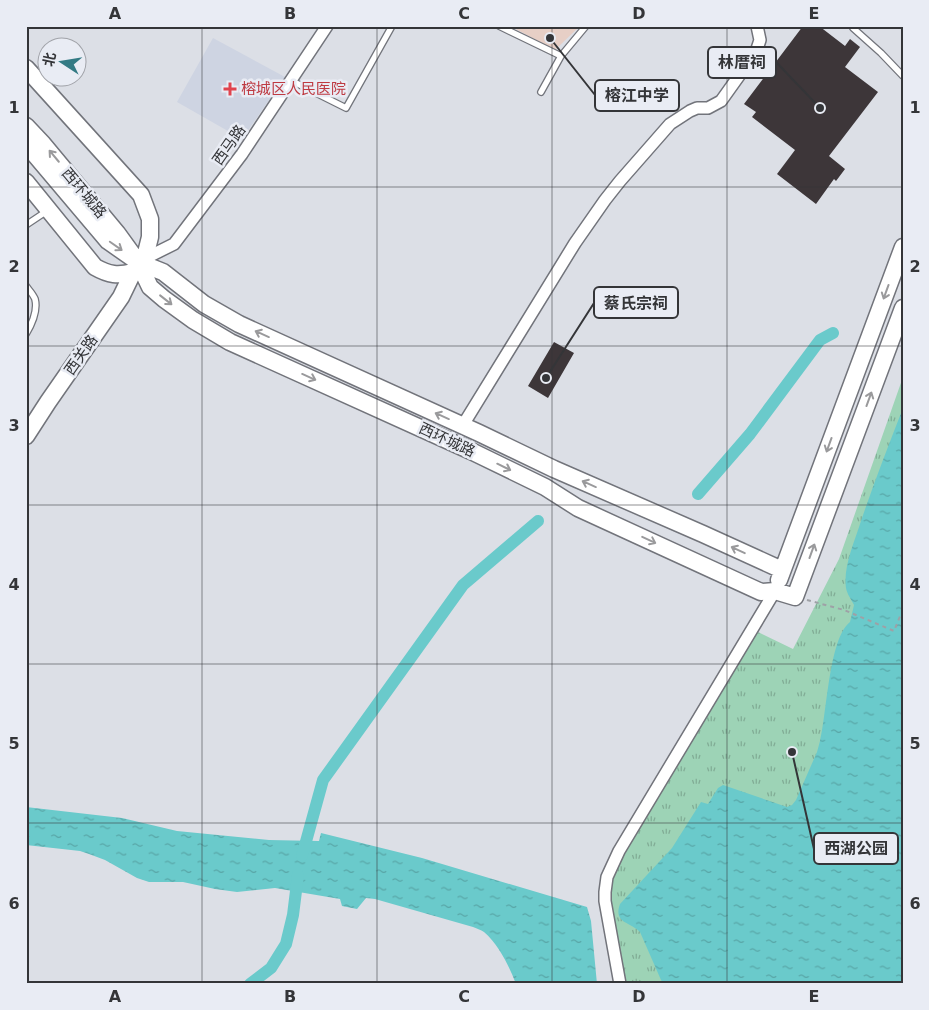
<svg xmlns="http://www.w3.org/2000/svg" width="929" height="1010" font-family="'DejaVu Sans','Noto Sans SC',sans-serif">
  <defs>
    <pattern id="park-tufts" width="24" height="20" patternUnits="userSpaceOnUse" patternTransform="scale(1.25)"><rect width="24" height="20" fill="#9dd3b6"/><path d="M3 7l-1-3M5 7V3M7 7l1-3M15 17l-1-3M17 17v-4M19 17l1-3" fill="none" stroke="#81ac95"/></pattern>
    <pattern id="water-ripples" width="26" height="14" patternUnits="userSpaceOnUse" patternTransform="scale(1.25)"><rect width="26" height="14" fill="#6acacb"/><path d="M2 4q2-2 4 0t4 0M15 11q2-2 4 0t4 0" fill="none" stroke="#58a5a6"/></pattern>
  </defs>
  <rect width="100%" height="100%" fill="#dcdfe6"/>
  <path fill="#ced4e2" d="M 213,38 L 285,77 L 242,139 L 177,102 Z"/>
  <path fill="#e7cfc6" d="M 510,26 L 580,26 L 555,50 Z"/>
  <path fill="url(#park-tufts)" d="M 903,377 L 903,984 L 624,984 L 607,894 L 620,855 L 756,631 L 793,649 L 839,559 Z"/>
  <path fill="url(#water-ripples)" d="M 903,408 L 903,984 L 664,984 L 661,980 L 640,932 C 630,922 613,923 620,904 L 672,848 L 701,802 L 708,804 L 718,788 L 723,785 L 787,807 L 792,805 L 796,800 L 817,752 L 820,741 C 827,713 829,638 850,622 L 854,605 C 851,599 847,594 846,588 C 843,567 854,543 860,524 C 873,485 888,447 903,408 Z
    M 26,807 L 122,818 L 177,831 L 269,840 L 319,841 L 321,833 L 422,858 L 587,907 L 591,921 L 597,984 L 516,984 C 509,966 499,945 484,932 C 481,930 476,928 473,927 L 375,899 L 366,898 L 357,909 L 342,906 L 340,899 L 275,888 L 237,892 L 215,889 L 183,882 L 149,882 L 137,878 L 105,860 L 89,854 L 80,851 L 26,845 Z"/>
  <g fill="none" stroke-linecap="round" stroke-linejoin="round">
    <path stroke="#6acacb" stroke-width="12" d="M 698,494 L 750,434 L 820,340 L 833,333
      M 302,856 L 323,780 L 463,585 L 538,521
      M 250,984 L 271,968 L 286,944 L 293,915 L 298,875"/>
  </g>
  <path fill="#3d3639" d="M 803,26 L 819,26 L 845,46 L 850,39 L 860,47 L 845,67 L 878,92 L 829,156 L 845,169 L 836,181 L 834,179 L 816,204 L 777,174 L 795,150 L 752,117 L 756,112 L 744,104 Z
    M 554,342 L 574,353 L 548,398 L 528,386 Z"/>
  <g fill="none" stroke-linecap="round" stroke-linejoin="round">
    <defs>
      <path id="service" d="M 499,26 L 561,56
        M 853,28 L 881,53 L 903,76
        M 290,80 L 346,108 L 392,26
        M 541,92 L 561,56 L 586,26
        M 26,225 L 47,211
        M 26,286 C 29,290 33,294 35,299 C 38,311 32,324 26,334"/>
      <path id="minor" d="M 142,260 L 174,244 L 242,154 L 327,26
        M 463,425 L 575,243 L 605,200 L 620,181 L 670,124 L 690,111 L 697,108 L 708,108 L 721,101 L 756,52 L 760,40 L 757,26
        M 620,984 L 605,901 L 605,892 L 607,877 L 619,851 L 775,591"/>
      <path id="secondary" d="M 26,68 L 141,195 L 150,219 L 150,237 L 146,253 L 138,262 L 121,297 L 48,402 L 26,436
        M 26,126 L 43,144 L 117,233 L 138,262 L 108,241 L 26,144
        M 26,182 L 95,267 C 109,275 118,276 133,272
        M 138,262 L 150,287 L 164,299 L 193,320 L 230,342 L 471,451 L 545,487 L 578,508 L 761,592 L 775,591 L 795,597 L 903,308
        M 138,262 L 163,272 L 204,304 L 239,324 L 479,433 L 554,469 L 703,534 L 782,570
        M 779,580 L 903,247"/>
    </defs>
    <use href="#service" stroke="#72747b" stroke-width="8"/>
    <use href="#minor" stroke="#72747b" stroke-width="14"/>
    <use href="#secondary" stroke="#72747b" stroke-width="19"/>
    <path stroke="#9ea1a6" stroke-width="2" stroke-dasharray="4 4" stroke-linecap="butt" d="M 807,600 L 844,610 L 894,631 L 901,614 L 903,615"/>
    <use href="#service" stroke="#fff" stroke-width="5.5"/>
    <use href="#minor" stroke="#fff" stroke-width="11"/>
    <use href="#secondary" stroke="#fff" stroke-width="16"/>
  </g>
  <defs><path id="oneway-shaft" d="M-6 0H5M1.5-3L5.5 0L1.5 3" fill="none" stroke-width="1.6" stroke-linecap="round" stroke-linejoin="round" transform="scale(1.25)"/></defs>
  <g stroke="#9a9a9c">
    <use href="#oneway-shaft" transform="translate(54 156) rotate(-130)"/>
    <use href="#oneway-shaft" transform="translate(116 246) rotate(35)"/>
    <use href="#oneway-shaft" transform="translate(886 292) rotate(110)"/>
    <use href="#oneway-shaft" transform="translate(166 300) rotate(38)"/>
    <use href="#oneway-shaft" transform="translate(262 334) rotate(-156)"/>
    <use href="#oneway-shaft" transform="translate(309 377) rotate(24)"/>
    <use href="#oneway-shaft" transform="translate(869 399) rotate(-70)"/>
    <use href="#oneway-shaft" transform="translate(442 416) rotate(-156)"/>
    <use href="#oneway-shaft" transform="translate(829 445) rotate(110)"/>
    <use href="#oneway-shaft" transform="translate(504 467) rotate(26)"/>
    <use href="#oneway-shaft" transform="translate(589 484) rotate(-156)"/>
    <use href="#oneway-shaft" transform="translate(649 540) rotate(25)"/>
    <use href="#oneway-shaft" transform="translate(738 550) rotate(-155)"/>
    <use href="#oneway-shaft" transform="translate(812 551) rotate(-70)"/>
  </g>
  <path fill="none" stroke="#343538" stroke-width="1" stroke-opacity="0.55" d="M 202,26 L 202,984M 377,26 L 377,984M 552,26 L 552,984M 727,26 L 727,984M 26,187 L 903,187M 26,346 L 903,346M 26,505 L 903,505M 26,664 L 903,664M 26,823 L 903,823"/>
  <path fill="#e0444e" stroke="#e9ecf4" stroke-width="2" d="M227.5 81.5h5v5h5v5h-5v5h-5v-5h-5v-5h5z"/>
  <g text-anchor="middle" stroke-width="5" stroke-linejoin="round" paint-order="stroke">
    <g font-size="15" fill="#be3a42" stroke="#e9ecf4" text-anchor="start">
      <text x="241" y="94">榕城区人民医院</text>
    </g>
    <g font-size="15" fill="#343538" stroke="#e9ecf4">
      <text transform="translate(229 145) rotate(-55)" y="5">西马路</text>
      <text transform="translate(84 193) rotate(50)" y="5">西环城路</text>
      <text transform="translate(81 355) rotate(-55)" y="5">西关路</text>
      <text transform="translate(447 440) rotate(25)" y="5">西环城路</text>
    </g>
  </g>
  <path fill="none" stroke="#343538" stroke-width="2" d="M820 108L776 62M550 38L595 95M546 378L594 303M792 752L814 849"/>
  <g fill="#343538" stroke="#e9ecf4" stroke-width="2">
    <circle cx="820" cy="108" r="5"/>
    <circle cx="550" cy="38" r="5"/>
    <circle cx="546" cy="378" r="5"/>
    <circle cx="792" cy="752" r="5"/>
  </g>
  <g fill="#e9ecf4" stroke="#343538" stroke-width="2">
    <rect x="708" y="47" width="68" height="31" rx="5"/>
    <rect x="595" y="80" width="84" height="31" rx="5"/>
    <rect x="594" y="287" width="84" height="31" rx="5"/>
    <rect x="814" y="833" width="84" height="31" rx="5"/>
  </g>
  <g font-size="16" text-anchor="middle" font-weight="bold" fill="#343538">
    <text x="742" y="68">林厝祠</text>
    <text x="637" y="101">榕江中学</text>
    <text x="636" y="309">蔡氏宗祠</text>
    <text x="856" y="854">西湖公园</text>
  </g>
  <rect width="929" height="1010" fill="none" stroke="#e9ecf4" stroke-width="55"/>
  <g transform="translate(62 62) rotate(282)"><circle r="24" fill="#e9ecf4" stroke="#a1a3a9"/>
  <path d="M0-4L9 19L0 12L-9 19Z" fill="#337a84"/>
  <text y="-8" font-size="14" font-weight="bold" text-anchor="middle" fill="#343538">北</text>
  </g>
  <rect x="28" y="28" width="874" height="954" fill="none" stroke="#343538" stroke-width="2"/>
  <g font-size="16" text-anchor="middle" font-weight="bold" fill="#343538">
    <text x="115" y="19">A</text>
    <text x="290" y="19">B</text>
    <text x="464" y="19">C</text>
    <text x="639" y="19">D</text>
    <text x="814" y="19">E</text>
    <text x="14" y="113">1</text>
    <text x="915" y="113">1</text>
    <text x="14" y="272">2</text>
    <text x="915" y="272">2</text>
    <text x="14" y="431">3</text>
    <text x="915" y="431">3</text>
    <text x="14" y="590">4</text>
    <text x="915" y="590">4</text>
    <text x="14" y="749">5</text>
    <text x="915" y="749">5</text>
    <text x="14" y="909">6</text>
    <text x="915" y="909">6</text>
    <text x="115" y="1002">A</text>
    <text x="290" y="1002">B</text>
    <text x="464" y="1002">C</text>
    <text x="639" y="1002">D</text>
    <text x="814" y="1002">E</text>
  </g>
</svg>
